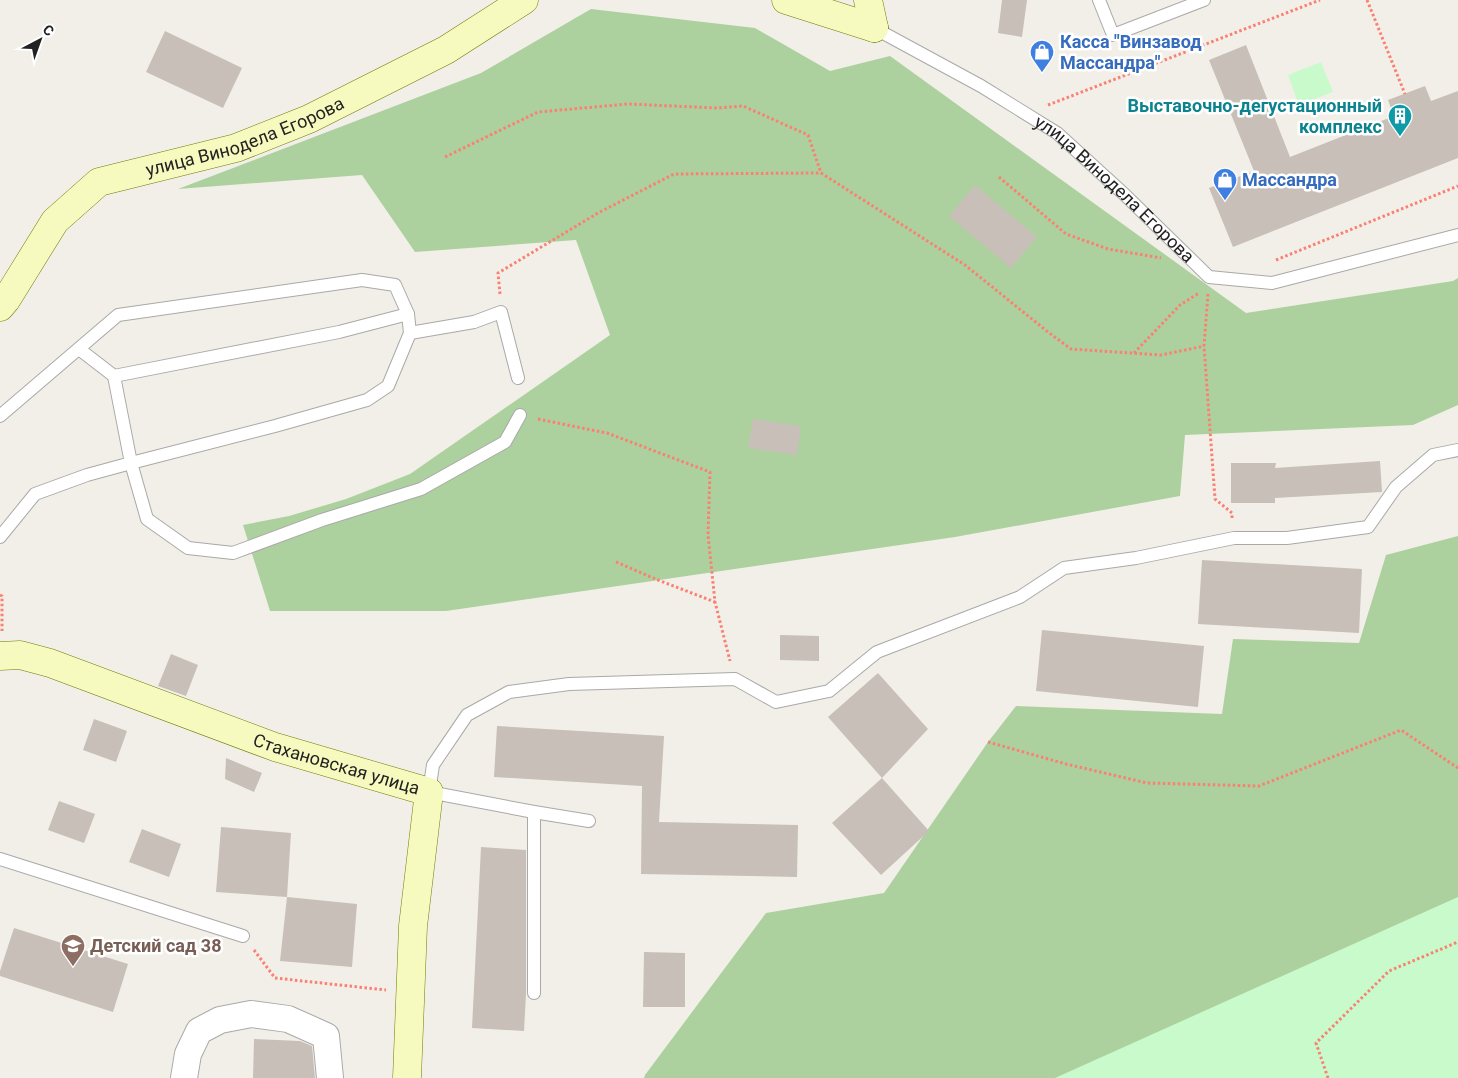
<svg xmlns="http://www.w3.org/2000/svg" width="1458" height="1078" font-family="Roboto,sans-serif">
  <rect width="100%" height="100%" fill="#f2efe9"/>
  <path fill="#add19e" d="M 591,9 L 755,28 L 830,71 L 890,56 L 1246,313 L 1453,281 L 1458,278 L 1458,405 L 1413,425 L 1185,435 L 1180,496 L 955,537 L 446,611 L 270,611 L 243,525 L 289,516 L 346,499 L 410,474 L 610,335 L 576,240 L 415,252 L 362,175 L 178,189 L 481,73 Z
    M 1458,536 L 1458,1078 L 644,1078 L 645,1075 L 766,913 L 884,893 L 988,742 L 1016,706 L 1222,714 L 1233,639 L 1359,643 L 1386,555 Z"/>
  <path fill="#c8facc" d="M 1321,62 L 1333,92 L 1299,105 L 1288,75 Z
    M 1458,897 L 1458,1078 L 1055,1078 Z"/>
  <path fill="#c7bfb8" d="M 1002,0 L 1027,0 L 1022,37 L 998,33 Z
    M 165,31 L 242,68 L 223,108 L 146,72 Z
    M 1246,45 L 1290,157 L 1394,116 L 1388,100 L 1425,86 L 1431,101 L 1458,91 L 1458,158 L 1233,247 L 1209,188 L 1254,171 L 1209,60 Z
    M 975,185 L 1037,237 L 1011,268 L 949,216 Z
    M 753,419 L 801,426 L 797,455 L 748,448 Z
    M 1380,461 L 1382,492 L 1275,498 L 1275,503 L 1231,503 L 1231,463 L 1276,463 L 1275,468 Z
    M 1202,560 L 1362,569 L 1359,633 L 1198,624 Z
    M 1042,630 L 1204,646 L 1198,707 L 1036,691 Z
    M 780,635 L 819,636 L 819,661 L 780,660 Z
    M 171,654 L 198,665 L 186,696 L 158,686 Z
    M 878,673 L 928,729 L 882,778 L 828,717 Z
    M 94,719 L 127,731 L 116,762 L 83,750 Z
    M 497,726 L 664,736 L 659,822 L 798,825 L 797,877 L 641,874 L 642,786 L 494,777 Z
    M 226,758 L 262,773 L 254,792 L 225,779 Z
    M 882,778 L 929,831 L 881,875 L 832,823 Z
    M 59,801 L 95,814 L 84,843 L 48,830 Z
    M 221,827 L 291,833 L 287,897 L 216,892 Z
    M 142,829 L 181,844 L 169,877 L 129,862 Z
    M 481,847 L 526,850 L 526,994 L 524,1031 L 472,1028 Z
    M 287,897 L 357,904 L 352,967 L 280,961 Z
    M 14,928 L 128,964 L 113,1012 L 0,976 L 0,971 Z
    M 644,952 L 685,953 L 685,1007 L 643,1007 Z
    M 254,1039 L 300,1041 L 312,1046 L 315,1078 L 253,1078 Z"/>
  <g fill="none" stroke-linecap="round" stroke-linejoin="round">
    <defs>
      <g id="service">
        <path d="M 1099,0 L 1113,35 L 1204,0"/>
        <path id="s1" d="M 874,28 L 981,86 L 1057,133 L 1125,195 L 1209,277 L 1272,283 L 1458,235"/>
        <path d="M 410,333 L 474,322 L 501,312 L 518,378"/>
        <path d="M 79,349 L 114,376 L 339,332 L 408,314"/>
        <path d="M 0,416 L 118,315 L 362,280 L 395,285 L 408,314 L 410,333 L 388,386 L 367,400 L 275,426 L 131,463 L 147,519 L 188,548 L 233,553 L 322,520 L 421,489 L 505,442 L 520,415"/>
        <path d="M 0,537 L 35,494 L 87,475 L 131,463 L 114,376"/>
        <path d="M 534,812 L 534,993"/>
        <path d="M 589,821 L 534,812 L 429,792 L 433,765 L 467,715 L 509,692 L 569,684 L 735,679 L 776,702 L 829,691 L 877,652 L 1020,597 L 1064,568 L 1136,558 L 1234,538 L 1287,538 L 1368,527 L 1396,487 L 1433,455 L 1458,450"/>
        <path d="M 0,859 L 243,936"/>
      </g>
      <path id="minor" d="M 184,1078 L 188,1054 L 199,1031 L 220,1020 L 251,1014 L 288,1019 L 326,1036 L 330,1078"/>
      <g id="secondary">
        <path d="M 786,0 L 874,28"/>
        <path d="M 868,0 L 874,28"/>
        <path id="s2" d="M 0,307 L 6,300 L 55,221 L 99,182 L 236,148 L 309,119 L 446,50 L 524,0"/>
        <path id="s3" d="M 0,656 L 20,655 L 50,663 L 275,747 L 429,792 L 413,926 L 407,1078"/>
      </g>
    </defs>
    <use href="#service" stroke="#a9a9a9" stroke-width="14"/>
    <use href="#minor" stroke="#a9a9a9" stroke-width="28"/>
    <use href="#secondary" stroke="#707d05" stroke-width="29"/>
    <path stroke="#fa8072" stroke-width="3" stroke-dasharray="2.5 2.5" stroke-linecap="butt" d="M 1367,0 L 1405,94
      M 1048,105 L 1320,0
      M 445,157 L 538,112 L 628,104 L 717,108 L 743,106 L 808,135 L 821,173
      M 999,177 L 1066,234 L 1108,249 L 1161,258
      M 1276,260 L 1458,186
      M 500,294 L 498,273 L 598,213 L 674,174 L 821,173 L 965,265 L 1048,332 L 1071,349 L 1161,355 L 1204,346
      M 1208,294 L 1204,346 L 1215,499 L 1232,513 L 1232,520
      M 1134,353 L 1180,305 L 1199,293
      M 538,419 L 607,433 L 710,472 L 708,535 L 715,602 L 730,661
      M 616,562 L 658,580 L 715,602
      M 0,595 L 2,596 L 2,631
      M 988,742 L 1066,764 L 1147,783 L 1259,786 L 1401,730 L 1458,768
      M 254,950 L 275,978 L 386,990
      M 1328,1078 L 1316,1043 L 1389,971 L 1458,942"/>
    <use href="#service" stroke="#fff" stroke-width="12"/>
    <use href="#minor" stroke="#fff" stroke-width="26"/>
    <use href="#secondary" stroke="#f7fabf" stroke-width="28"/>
  </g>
  <defs>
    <symbol id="shop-pin" viewBox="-11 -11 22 30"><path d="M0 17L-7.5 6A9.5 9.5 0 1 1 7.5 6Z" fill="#3f7fe0" stroke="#fff"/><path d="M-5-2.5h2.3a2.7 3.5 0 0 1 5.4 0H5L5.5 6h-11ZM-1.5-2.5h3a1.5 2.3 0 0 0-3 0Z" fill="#fff"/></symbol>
    <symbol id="building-pin" viewBox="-11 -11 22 30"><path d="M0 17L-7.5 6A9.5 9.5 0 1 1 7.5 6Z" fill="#0f9aa8" stroke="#fff"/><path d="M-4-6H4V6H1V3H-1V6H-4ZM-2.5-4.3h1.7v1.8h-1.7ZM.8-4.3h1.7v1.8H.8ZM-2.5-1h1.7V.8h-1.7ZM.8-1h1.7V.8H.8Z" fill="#fff"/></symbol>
    <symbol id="school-pin" viewBox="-11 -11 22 30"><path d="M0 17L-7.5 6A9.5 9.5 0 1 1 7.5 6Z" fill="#8d6e63" stroke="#fff"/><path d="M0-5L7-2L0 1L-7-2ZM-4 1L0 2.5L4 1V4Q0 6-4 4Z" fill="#fff"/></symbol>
  </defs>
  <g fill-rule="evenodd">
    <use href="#shop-pin" x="1028" y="38" width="28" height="38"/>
    <use href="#building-pin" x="1386" y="102" width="28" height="38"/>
    <use href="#shop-pin" x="1211" y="166" width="28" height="38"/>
    <use href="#school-pin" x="59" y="932" width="28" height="38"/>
  </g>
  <g text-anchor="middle" stroke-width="5" stroke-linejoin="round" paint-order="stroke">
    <g font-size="18" font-weight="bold" fill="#366cbe" stroke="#fff" text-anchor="start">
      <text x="1060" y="48">Касса "Винзавод<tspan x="1060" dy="21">Массандра"</tspan></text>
      <text x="1242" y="186">Массандра</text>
    </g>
    <g font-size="18" font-weight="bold" fill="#0d838f" stroke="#fff" text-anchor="end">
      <text x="1382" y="112">Выставочно-дегустационный<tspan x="1382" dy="21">комплекс</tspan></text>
    </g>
    <g font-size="18" fill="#222" stroke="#fff">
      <text dy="6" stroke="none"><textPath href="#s2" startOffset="314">улица Винодела Егорова</textPath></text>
      <text dy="6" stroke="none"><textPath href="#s1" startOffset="291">улица Винодела Егорова</textPath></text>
      <text dy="6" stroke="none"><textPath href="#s3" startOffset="355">Стахановская улица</textPath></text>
    </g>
    <g font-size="18" font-weight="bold" fill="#785e54" stroke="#fff" text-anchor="start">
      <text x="90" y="952">Детский сад 38</text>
    </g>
  </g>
  <g transform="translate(40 40) rotate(41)" stroke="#ffffff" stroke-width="4" paint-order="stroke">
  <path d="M0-4L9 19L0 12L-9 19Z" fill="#222222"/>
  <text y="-8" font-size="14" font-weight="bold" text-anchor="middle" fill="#222222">С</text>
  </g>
</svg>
